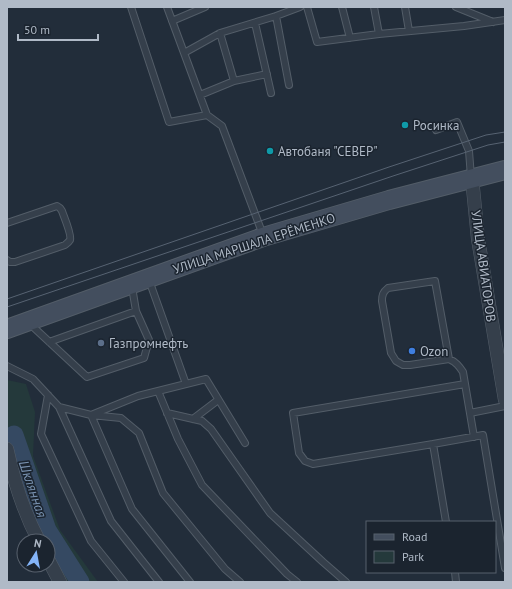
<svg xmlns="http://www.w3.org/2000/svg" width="512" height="589" font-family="'PT Sans',sans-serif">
  <rect width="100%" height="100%" fill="#222d3a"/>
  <path fill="#24393b" d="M 7,380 L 26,384 L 35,412 L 33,456 L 60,530 L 98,582 L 66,582 L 48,548 L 48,541 L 44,541 L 31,515 L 7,425 Z"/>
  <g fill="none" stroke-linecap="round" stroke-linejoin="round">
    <path stroke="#354962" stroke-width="19" d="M 14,435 L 47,530 L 80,582"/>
    <defs>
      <path id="service" d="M 131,7 L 169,122 L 207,115 L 222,126 L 263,235
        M 167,7 L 207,115
        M 307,7 L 317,42 L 379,34 L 464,26 L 505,20
        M 342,7 L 350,38
        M 374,7 L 379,34
        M 405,7 L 409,31
        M 456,7 L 493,22
        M 276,16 L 289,85
        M 172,21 L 205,7
        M 255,23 L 271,93
        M 220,33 L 234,81
        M 184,53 L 220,33 L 276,16 L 300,7
        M 200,95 L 234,81 L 267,74
        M 436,130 L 457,122 L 469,151 L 471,177
        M 7,223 L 57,206 L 60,208 L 62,211 C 64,217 72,235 70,240 C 68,243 67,243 65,245 L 15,262 L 10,262 L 7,260
        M 149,280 L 186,384
        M 30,324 L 87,377 L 144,358 L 149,340 L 136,311 L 132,287
        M 49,342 L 136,311
        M 449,359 L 410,365 L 403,365 L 396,361 L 391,353 L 382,301 C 382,295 383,292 388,288 L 435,281 L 449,359 C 456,362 459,366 463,372 L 474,437
        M 7,366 L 33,379 L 59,407 L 91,415 L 121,418 L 139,433 L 163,493 L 225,569 L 240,582
        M 158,391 L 178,439 L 202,485 L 287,574 L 297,582
        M 48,395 L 41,434 L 91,541 L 124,582
        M 59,407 L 111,521 L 159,582
        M 167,413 L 202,421 L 211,429 L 270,513 L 323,562 L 346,582
        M 470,413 L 505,406
        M 193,419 L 218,400
        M 433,444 L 313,464 L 305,461 L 299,453 L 293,413 L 465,384
        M 446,522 L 433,444 L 483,435 L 505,568
        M 455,572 L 456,582
        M 190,582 L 132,509 L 91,415 L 138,396 L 206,379 L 245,443"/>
      <path id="minor" d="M 472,178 L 478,239 L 505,400
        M 7,449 C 14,482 23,511 39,541
        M 48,559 L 60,582"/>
      <path id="secondary" d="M 7,329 L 263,237 L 389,200 L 505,170"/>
    </defs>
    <use href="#service" stroke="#535d68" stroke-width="8"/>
    <use href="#minor" stroke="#535d68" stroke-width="14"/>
    <use href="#secondary" stroke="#535d68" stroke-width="20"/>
    <use href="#service" stroke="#353f4b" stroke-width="6"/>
    <use href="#minor" stroke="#353f4b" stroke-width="13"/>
    <use href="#secondary" stroke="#434e5e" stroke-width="18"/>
    <path stroke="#576372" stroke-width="1" d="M 7,299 L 389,167 L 486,135 L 505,132
      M 7,307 L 393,176 L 488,145 L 505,142"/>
  </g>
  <g fill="#0f9aa8" stroke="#1b242f" stroke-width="1.5">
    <circle cx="405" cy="125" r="4"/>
    <circle cx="270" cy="151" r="4"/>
  </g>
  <circle fill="#5c6f8a" stroke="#1b242f" stroke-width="1.5" cx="101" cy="343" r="4"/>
  <circle fill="#3f7fe0" stroke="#1b242f" stroke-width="1.5" cx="412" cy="351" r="4"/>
  <g text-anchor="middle" stroke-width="3" stroke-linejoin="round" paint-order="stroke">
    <g font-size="13" fill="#b0bac7" stroke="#1b242f" text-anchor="start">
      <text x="413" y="130">Росинка</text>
      <text x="278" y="156">Автобаня "СЕВЕР"</text>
      <text x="109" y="348">Газпромнефть</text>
      <text x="420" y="356">Ozon</text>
    </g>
    <g font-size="13" fill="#b0bac7" stroke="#1b242f">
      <text transform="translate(254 243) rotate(-18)" y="5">УЛИЦА МАРШАЛА ЕРЁМЕНКО</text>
      <text transform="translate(484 266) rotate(82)" y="5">УЛИЦА АВИАТОРОВ</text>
    </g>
    <g font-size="14" font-style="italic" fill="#7891af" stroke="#1b242f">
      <text transform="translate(33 489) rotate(71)" y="5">Шклянная</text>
    </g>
  </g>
  <rect width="512" height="589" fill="none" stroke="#b0bac7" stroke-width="16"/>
  <rect x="366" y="521" width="130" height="52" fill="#1b242f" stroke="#57606c"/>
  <rect x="374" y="534" width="20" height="6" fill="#434e5e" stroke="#57606c"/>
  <text x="402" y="541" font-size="12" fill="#b0bac7">Road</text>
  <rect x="374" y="551" width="20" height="12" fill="#24393b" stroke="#57606c"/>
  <text x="402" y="561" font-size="12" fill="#b0bac7">Park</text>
  <g transform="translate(36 553) rotate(11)"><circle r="19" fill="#1b242f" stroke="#57606c"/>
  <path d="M0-3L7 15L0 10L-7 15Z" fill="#84b4f8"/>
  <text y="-6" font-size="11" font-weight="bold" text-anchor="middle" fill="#b0bac7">N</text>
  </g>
  <path d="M18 34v6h80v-6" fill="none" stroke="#b0bac7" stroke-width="2"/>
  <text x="24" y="34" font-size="12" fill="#b0bac7" stroke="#1b242f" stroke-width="3" paint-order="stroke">50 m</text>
</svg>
